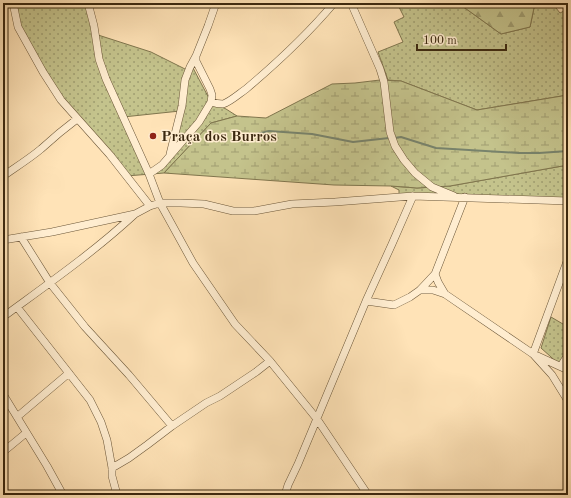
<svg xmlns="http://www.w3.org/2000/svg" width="571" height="498" font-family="'Old Standard TT',serif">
  <defs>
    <pattern id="grass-dots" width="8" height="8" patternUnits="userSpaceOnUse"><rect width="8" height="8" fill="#c4c38c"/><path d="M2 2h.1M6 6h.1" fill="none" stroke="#a09e71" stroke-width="1.8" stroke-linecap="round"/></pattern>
    <pattern id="forest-firs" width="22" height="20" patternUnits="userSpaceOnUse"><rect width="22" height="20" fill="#c4c38c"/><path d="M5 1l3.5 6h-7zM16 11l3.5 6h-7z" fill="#a09e71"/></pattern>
    <pattern id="wetland-marsh" width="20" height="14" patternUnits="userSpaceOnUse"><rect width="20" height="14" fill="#c4c38c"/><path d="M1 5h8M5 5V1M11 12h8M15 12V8" fill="none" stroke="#a09e71"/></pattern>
  </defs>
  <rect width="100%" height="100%" fill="#ffe3b7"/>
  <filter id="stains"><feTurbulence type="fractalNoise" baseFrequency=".005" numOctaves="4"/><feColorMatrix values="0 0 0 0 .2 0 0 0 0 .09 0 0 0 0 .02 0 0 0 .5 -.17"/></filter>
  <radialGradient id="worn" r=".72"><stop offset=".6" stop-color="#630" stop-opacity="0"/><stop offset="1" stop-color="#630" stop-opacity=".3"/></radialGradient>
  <path fill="url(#grass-dots)" stroke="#80764e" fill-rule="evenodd" d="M 13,3 L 88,3 L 95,34 L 151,52 L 185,69 L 193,68 L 211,102 L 226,109 L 237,116 L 211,123 L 164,173 L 126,176 L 61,100 L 18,27 ZM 180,111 L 169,156 L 149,174 L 123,117 Z
    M 397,3 L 458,3 L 501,34 L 530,27 L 535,3 L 552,3 L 560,13 L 568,9 L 568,95 L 477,110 L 401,81 L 388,80 L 378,52 L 403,42 L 394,22 L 404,17 Z
    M 568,165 L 568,201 L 399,197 L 399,190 L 391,186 L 417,188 L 450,186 Z
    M 551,317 L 568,327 L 568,370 L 561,366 L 541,348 Z"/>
  <path fill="url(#forest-firs)" stroke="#80764e" d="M 458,3 L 535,3 L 530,27 L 501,34 Z"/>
  <path fill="url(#wetland-marsh)" stroke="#80764e" d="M 380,80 L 401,81 L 477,110 L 568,95 L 568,165 L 450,186 L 417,188 L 391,186 L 334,185 L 164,173 L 211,123 L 237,116 L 266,118 L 332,84 L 355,83 Z"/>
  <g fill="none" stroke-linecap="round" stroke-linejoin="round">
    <path stroke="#78836c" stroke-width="2" d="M 394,138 L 401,137 L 436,148 L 519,153 L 539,153 L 568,151
      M 233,140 L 269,131 L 312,134 L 353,142 L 389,138"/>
    <defs>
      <path id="minor" d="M 13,3 L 18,27 L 43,72 L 61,100 L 110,155 L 150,206
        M 88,3 L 94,26 L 99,59 L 106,79 L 149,174 L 160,203 L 193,263 L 235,324 L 270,361 L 317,419 L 368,495
        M 351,3 L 380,69 L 384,82 L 390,132 L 395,146 L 404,160 L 415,173 L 432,187 L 454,196
        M 211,102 C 214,103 219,104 223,104 C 230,102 240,93 246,89 C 278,62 307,35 334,3
        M 170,154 L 182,106 L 185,80 L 190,67 L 196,56
        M 149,174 L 162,165 L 199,122 L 211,102 L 212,95 L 210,89 L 196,61 L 196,56 L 208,26 L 216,3
        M 3,176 C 16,167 29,159 41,149 C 53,138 65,128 77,119
        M 21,237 L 50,283 L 85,327 L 129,375 L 172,426
        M 3,240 L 52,232 L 135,214 L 150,206 L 160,203 L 181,203 L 204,204 L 233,211 L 254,211 L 292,204 L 335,202 L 413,196 L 568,201
        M 568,259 L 533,354 L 568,370
        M 420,290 L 433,290 L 445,294 L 533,354 L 552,375 L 568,401
        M 445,294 L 438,282 L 435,274 L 465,197
        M 366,301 L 394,305 L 410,297 L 420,290 L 435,274
        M 17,307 L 90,400 L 101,422 L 107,440 L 112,468 L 112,476 L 116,491 L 118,495
        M 3,317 C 48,284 94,252 135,214
        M 561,366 L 568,355
        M 3,394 L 47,466 L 63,495
        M 17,417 L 69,373
        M 3,452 L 26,433
        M 112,468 L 129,458 L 147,445 L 172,426 L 206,403 L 220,396 L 256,372 L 270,361
        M 285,495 L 288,485 L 298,464 L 366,301 L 392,244 L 413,196"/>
    </defs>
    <use href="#minor" stroke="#6c5739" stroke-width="8"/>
    <use href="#minor" stroke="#ffedd0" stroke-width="7"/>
  </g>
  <circle fill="#8f2418" stroke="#ffedd0" stroke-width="1.5" cx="153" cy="136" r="4"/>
  <g text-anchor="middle" stroke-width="3" stroke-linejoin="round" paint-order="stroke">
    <g font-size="15" font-weight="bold" fill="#3b280f" stroke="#ffedd0" text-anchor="start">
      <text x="161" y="141">Praça dos Burros</text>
    </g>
  </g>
  <rect width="571" height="498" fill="none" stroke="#ffe3b7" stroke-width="16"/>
  <rect x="4" y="4" width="563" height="490" fill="none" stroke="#3b280f" stroke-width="2"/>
  <rect x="8" y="8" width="555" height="482" fill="none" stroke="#3b280f"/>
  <path d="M417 44v6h89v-6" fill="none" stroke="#3b280f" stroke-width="2"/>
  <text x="423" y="44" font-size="12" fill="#3b280f" stroke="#ffedd0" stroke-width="3" paint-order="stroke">100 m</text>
  <rect width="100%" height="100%" filter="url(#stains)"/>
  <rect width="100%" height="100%" fill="url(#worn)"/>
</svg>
